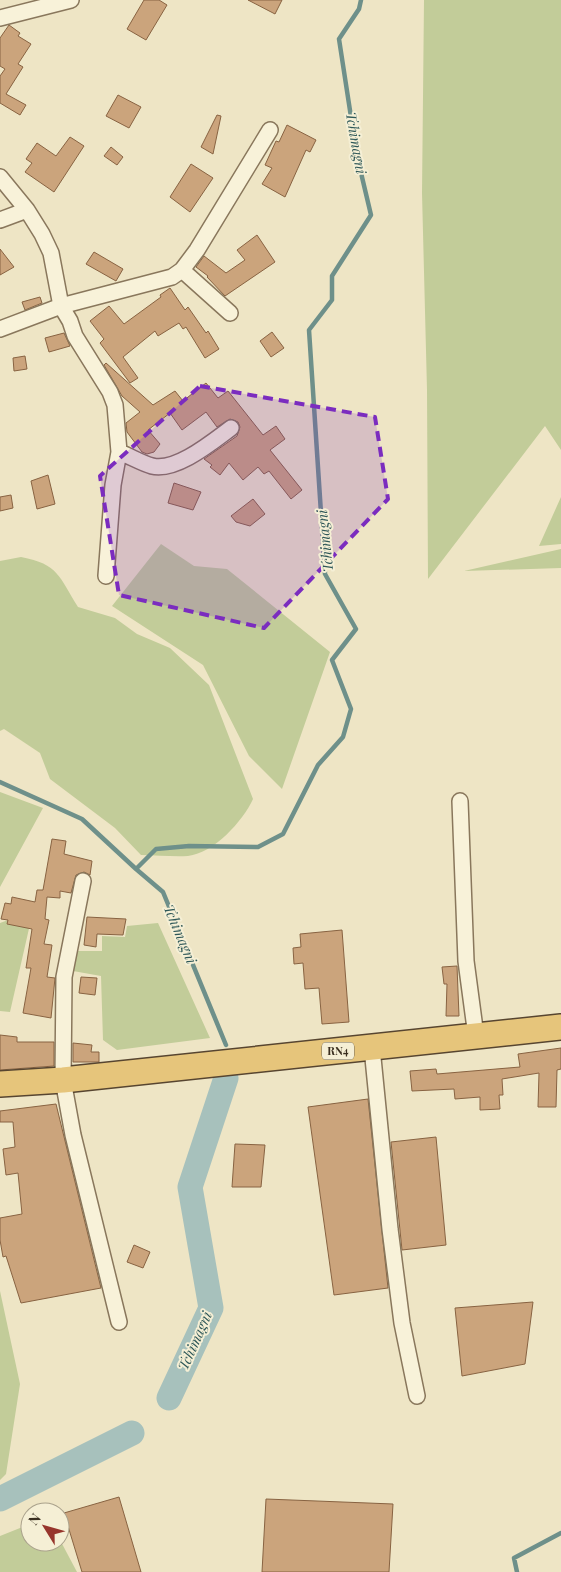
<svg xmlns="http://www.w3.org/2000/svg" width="561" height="1572" font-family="'Playfair Display',serif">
  <rect width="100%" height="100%" fill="#eee5c5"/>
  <path fill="#c2cc99" d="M 424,0 L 561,0 L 561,450 L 545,426 L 428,579 L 427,390 L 422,193 Z
    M 561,497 L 561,544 L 539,546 Z
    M 161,544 L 194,566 L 227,569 L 330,652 L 282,789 L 249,756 L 203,665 L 112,606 Z
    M 561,549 L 561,568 L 464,571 Z
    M 21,557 C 59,564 59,577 78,607 L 115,618 L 137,634 L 170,648 L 209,685 L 253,799 C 243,821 214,853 188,856 C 173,857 157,855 141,855 L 115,828 L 50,779 L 40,753 L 4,729 L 0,731 L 0,561 Z
    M 0,792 L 43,808 L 0,887 Z
    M 33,911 L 10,1012 L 0,1011 L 0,923 Z
    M 158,923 L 210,1038 L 117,1050 L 103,1040 L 101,976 L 73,971 L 77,951 L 102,951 L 102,936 L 125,937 L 127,926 Z
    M 0,1291 L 20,1384 L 6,1474 L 0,1480 Z
    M 30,1524 L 30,1542 L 60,1542 L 60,1540 L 77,1572 L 0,1572 L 0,1536 Z"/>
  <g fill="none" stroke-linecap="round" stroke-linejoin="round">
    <path stroke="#6e908a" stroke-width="4.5" d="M 0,782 L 82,819 L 136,869
      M 226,1045 L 163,892 L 136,869 L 156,849 L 189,846 L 258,847 L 283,834 L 318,765 L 343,737 L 351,709 L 332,660 L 356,629 L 325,574 L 309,330 L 332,300 L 332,276 L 371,215 L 357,156 L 339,39 L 359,9 L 361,0
      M 517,1572 L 514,1558 L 561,1533"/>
    <path stroke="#a7c1bc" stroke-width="25" d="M 169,1398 L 211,1308 L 190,1187 L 226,1078
      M 0,1499 L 132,1433"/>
  </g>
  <path fill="#cba47c" stroke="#886342" d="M 144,0 L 159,0 L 167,5 L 146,40 L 127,29 Z
    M 248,0 L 282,0 L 275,14 Z
    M 9,25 L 20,33 L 18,36 L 31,44 L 18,64 L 23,67 L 6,94 L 26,105 L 20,115 L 0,103 L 0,76 L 5,69 L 0,66 L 0,38 Z
    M 118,95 L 141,107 L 129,128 L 106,116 Z
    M 217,115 L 221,116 L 213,154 L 201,147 Z
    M 287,125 L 316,140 L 310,152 L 306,150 L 285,197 L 262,184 L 272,168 L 265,165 L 276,141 L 279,142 Z
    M 70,137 L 84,146 L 54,192 L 25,172 L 32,163 L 26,159 L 37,143 L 56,156 Z
    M 111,147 L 123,157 L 117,165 L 104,156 Z
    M 191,164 L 213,178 L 190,212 L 170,197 Z
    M 257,235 L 275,262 L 225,296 L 207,277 L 208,276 L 196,267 L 204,256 L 226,273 L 245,260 L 237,250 Z
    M 0,249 L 14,267 L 0,275 Z
    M 94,252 L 123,269 L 116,281 L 86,264 Z
    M 170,288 L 185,310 L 188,307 L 206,333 L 208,331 L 219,349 L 205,358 L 186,327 L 183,329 L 179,323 L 158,336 L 155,331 L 123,357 L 138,378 L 130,383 L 100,343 L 104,339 L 90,321 L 109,306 L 124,324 L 161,297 L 160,295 Z
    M 40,297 L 42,303 L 25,310 L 22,302 Z
    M 272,332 L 284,348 L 271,357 L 260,341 Z
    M 64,333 L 70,346 L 49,352 L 45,338 Z
    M 25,356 L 27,369 L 14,371 L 13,358 Z
    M 106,363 L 153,405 L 175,391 L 183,401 L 206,383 L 218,398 L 228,391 L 263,435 L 276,426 L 285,439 L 270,450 L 302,490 L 291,499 L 269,471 L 264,474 L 258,467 L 243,480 L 229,463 L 220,475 L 210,467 L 212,465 L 204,459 L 237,436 L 240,427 L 238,422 L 230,419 L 217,427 L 206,412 L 182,430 L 170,413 L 148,430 L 160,444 L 154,452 L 147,454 L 142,452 L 127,432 L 126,423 L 140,412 L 122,396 L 104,365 Z
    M 48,475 L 55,504 L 37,509 L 31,481 Z
    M 174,483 L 201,492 L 193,510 L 168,503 Z
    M 11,495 L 13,508 L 0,511 L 0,497 Z
    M 253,499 L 265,514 L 250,526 L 236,522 L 231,516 Z
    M 52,839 L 66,841 L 64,854 L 92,861 L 90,875 L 84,872 L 76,875 L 71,893 L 60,891 L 60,898 L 47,897 L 45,919 L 49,920 L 44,944 L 52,945 L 47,977 L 55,978 L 51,1018 L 23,1013 L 31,968 L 26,968 L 32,929 L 7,924 L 8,920 L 1,919 L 5,903 L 11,904 L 12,897 L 35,902 L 37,890 L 43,890 Z
    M 87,917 L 126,919 L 123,935 L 97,934 L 96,947 L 84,945 Z
    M 342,930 L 349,1022 L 322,1024 L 319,988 L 305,989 L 303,963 L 294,964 L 293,948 L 301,947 L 300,934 Z
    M 457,966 L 459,1016 L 446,1016 L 447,984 L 444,984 L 442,967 Z
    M 81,977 L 97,978 L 95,995 L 79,993 Z
    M 0,1035 L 17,1037 L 17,1042 L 54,1042 L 54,1066 L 0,1070 Z
    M 73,1043 L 92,1045 L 91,1052 L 99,1052 L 99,1062 L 73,1062 Z
    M 561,1048 L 561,1069 L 557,1070 L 556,1107 L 538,1107 L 539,1073 L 502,1079 L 503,1095 L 499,1095 L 500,1109 L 480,1110 L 480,1097 L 455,1099 L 454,1089 L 412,1091 L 410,1071 L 436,1069 L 437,1074 L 520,1067 L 518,1054 Z
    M 368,1099 L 388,1288 L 334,1295 L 308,1107 Z
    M 56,1104 L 101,1288 L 21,1303 L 6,1256 L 3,1257 L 0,1240 L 0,1218 L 22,1214 L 18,1173 L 6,1175 L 3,1149 L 15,1147 L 13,1122 L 0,1122 L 0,1111 Z
    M 436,1137 L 446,1245 L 402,1250 L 391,1142 Z
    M 235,1144 L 265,1145 L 261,1187 L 232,1187 Z
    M 134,1245 L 150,1252 L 143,1268 L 127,1262 Z
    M 533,1302 L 525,1364 L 462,1376 L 455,1308 Z
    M 119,1497 L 141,1572 L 82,1572 L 64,1513 Z
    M 266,1499 L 393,1504 L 389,1572 L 262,1572 Z"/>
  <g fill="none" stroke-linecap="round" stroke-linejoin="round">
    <defs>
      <path id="minor" d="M 0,18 L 71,0
        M 0,177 L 27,210 L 42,234 L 51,253 L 61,306 L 70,321 L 75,336 L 110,392 L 115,405 L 119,452 L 113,485 L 106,576
        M 0,220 L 27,210
        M 182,270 L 230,313
        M 0,329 L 61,306 L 172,277 L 182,270 L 197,250 L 270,130
        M 119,452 C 130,456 141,463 152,466 C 176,472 212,442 231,428
        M 460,801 L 466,961 L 476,1036
        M 83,881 L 64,977 L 63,1080 L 73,1135 L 119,1322
        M 372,1048 L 390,1229 L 402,1323 L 417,1396"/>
      <path id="trunk" d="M 0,1084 L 63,1080 L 561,1027"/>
    </defs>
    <use href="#minor" stroke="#89775c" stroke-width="18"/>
    <use href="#trunk" stroke="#574530" stroke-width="28"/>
    <use href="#minor" stroke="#f8f2d9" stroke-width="15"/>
    <use href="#trunk" stroke="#e6c57b" stroke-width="25"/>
  </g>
  <path fill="#7b2cbf" fill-opacity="0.2" stroke="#7b2cbf" stroke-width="4" stroke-dasharray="10 6" stroke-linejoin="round" d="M 200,386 L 375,417 L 388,499 L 264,628 L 119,595 L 100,476 Z"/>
  <g text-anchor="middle" stroke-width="4" stroke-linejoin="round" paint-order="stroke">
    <rect fill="#f5efd5" stroke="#716856" stroke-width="1" x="322" y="1042.5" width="32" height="17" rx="4"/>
    <g font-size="11" font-weight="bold" fill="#392e1f">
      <text x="338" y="1055">RN4</text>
    </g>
    <g font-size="14" font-style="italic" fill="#2f5858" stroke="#f5efd5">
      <text transform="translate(356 143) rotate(80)" y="5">Tchimagni</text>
      <text transform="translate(325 541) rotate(-96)" y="5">Tchimagni</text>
      <text transform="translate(180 934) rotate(67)" y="5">Tchimagni</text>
      <text transform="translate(195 1341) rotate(-66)" y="5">Tchimagni</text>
    </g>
  </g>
  <g transform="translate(45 1527) rotate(307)"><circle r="24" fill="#f5efd5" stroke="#aaa28c"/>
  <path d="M0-4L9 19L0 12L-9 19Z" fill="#97352c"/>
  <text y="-8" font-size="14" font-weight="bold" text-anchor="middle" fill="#392e1f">N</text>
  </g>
</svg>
